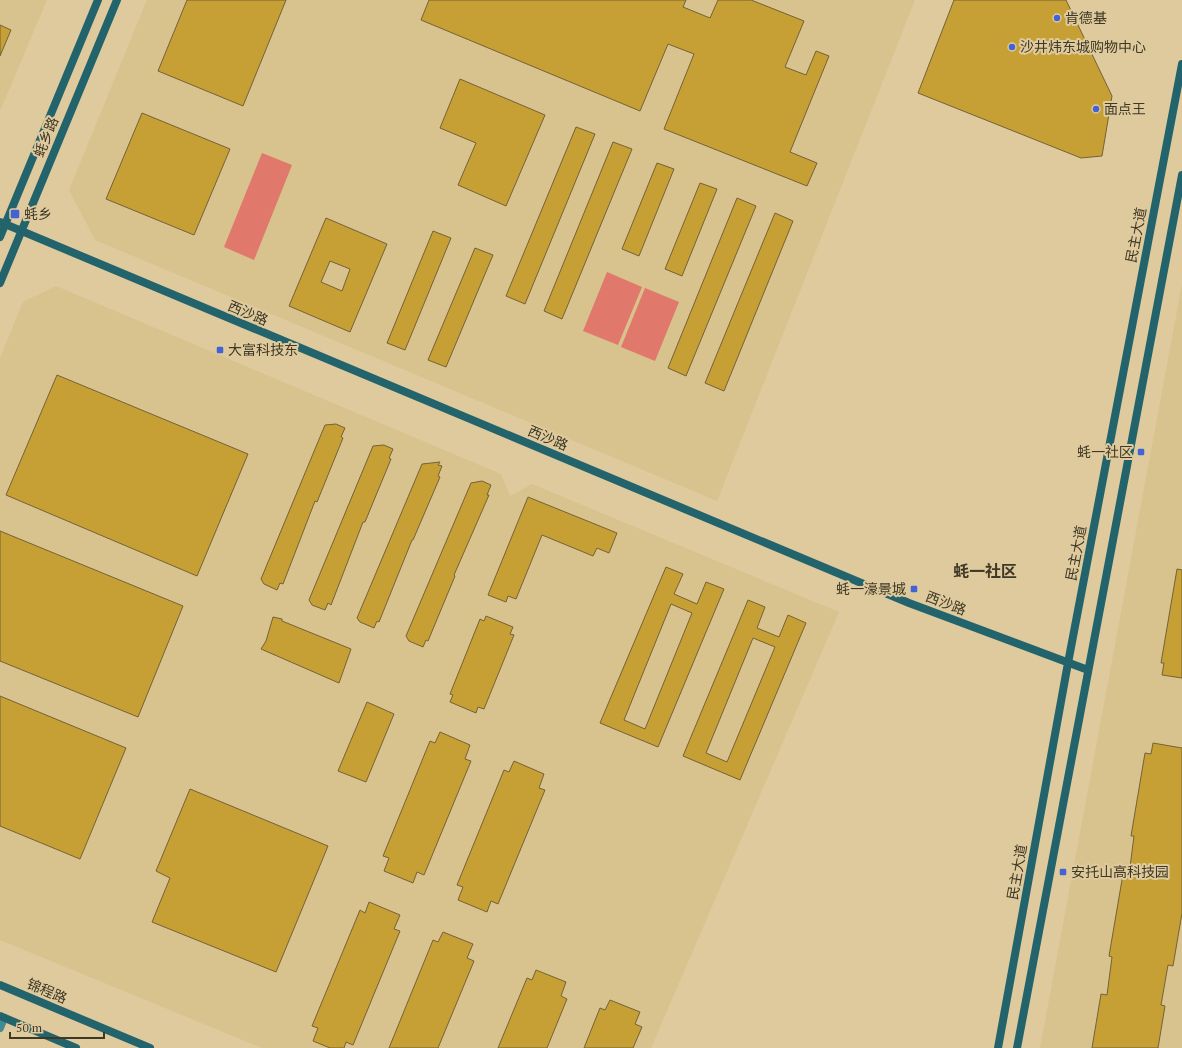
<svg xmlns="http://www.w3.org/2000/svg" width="1182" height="1048" font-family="'PT Serif','Noto Sans SC',serif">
  <rect width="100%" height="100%" fill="#deca9d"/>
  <path fill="#d8c28d" d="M 0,0 L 47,0 L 0,111 Z
    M 147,0 L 915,0 L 717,501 L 95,240 L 69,190 Z
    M 1182,284 L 1182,1048 L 1040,1048 Z
    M 56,286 L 501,474 L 510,496 L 532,484 L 839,612 L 651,1048 L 262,1048 L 0,940 L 0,358 L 23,302 Z"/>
  <path fill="#e0786c" d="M 262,153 L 292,165 L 254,260 L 224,247 Z
    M 607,272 L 642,287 L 618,345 L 583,331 Z
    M 645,288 L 679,302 L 655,361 L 621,347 Z"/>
  <path fill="#c69f35" stroke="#746238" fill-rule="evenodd" d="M 187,0 L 286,0 L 243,106 L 158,71 Z
    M 429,0 L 686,0 L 683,7 L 710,18 L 718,0 L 751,0 L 804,21 L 785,67 L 806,75 L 816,51 L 829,56 L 790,152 L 817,163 L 807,186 L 664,129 L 694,54 L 668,44 L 640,111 L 421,20 Z
    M 954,0 L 1066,0 L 1112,96 L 1102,156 L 1081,158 L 918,93 Z
    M 0,25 L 11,30 L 0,56 Z
    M 460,79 L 545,115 L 506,206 L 458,185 L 476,143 L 440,128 Z
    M 142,113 L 230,149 L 194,235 L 106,199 Z
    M 576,127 L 595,134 L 525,304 L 506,296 Z
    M 613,142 L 632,149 L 562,319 L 544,311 Z
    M 657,163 L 674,169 L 639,256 L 622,249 Z
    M 700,183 L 717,189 L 682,276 L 665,269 Z
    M 737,198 L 756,206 L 686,376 L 668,368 Z
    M 775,213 L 793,221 L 724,391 L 705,383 Z
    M 326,218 L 387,244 L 350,332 L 289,306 ZM 330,261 L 350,269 L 342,291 L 321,282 Z
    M 433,231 L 451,238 L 405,350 L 387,343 Z
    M 475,248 L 493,255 L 446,367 L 428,360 Z
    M 57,375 L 248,454 L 197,576 L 6,495 Z
    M 336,424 L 345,428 L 341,437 L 343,438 L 317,502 L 315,501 L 283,584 L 280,583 L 277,590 L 264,584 L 261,579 L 325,425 Z
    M 384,445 L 393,449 L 389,458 L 391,459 L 365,522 L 363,522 L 331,605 L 328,603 L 325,610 L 312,605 L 309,600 L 373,446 Z
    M 440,462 L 438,465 L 442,466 L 438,476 L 440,477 L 413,540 L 412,540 L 379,622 L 377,621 L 374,628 L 360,622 L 357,618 L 422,464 Z
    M 482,481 L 491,485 L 487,495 L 489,495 L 454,575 L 455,576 L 428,641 L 426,640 L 423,647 L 409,641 L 406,636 L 471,483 Z
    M 528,497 L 617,533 L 609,553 L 597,548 L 593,556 L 542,535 L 516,599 L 508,596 L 506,602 L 488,595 Z
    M 0,531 L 183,606 L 138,717 L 0,661 Z
    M 666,567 L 683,574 L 674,594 L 697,604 L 706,582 L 724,589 L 658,747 L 600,723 ZM 671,604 L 692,613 L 645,729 L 624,720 Z
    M 1177,569 L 1182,570 L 1182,678 L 1162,675 L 1164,663 L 1161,663 Z
    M 748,600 L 765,607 L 757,628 L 779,637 L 788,615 L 806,623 L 740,780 L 683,756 ZM 753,638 L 775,647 L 727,762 L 706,753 Z
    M 486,616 L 513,627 L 510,634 L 514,635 L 484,709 L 478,707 L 476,713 L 450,702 L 453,695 L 450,694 L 480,619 L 484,621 Z
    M 273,617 L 282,619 L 282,621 L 351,649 L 339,683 L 261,649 L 266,641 Z
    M 0,696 L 126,748 L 80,859 L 0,826 Z
    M 367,702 L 394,714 L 366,782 L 338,771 Z
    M 440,732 L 470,745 L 465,759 L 471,761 L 424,875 L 417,872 L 413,883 L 384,871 L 389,858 L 383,856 L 430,741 L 435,743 Z
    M 1153,743 L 1182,748 L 1182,913 L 1173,966 L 1168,965 L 1161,1005 L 1165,1006 L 1158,1048 L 1092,1048 L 1101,994 L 1107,995 L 1112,957 L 1109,956 L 1123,874 L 1129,875 L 1134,836 L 1131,836 L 1145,753 L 1151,754 Z
    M 514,761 L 544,774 L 539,788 L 545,790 L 498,904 L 491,901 L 487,912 L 458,900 L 463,887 L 457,885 L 504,770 L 509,772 Z
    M 190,789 L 328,846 L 276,972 L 152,922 L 170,878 L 156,871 Z
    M 369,902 L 400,915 L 394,929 L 400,931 L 353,1045 L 346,1042 L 344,1048 L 330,1048 L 313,1041 L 318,1028 L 312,1026 L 360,910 L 365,913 Z
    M 443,932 L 473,944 L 467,958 L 474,961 L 438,1048 L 389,1048 L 433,940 L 438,942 Z
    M 536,970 L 566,982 L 561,996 L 567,999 L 547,1048 L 498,1048 L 527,978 L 532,980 Z
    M 610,1000 L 640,1012 L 635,1024 L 642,1027 L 633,1048 L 584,1048 L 600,1008 L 605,1010 Z"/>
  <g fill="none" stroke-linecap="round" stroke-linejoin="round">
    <path stroke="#448a94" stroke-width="8" d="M 0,1028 L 4,1018"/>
    <path stroke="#23636c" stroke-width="8" d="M 0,222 L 909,603 L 1088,670
      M 0,237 L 98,0
      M 0,283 L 117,0
      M 0,985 L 150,1048
      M 0,1016 L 76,1048
      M 998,1048 L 1068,663 L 1182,64
      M 1017,1048 L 1182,175"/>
  </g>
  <g fill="#4263d6" stroke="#deca9d" stroke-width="1.5">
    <circle cx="1057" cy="18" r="4"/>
    <circle cx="1012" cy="47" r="4"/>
    <circle cx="1096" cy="109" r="4"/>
    <rect x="10" y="209" width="10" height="10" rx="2"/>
    <rect x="216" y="346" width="8" height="8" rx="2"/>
    <rect x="1137" y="448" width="8" height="8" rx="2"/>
    <rect x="910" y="585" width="8" height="8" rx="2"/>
    <rect x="1059" y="868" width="8" height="8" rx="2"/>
  </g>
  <g text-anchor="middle" stroke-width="4" stroke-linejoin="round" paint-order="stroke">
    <g font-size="14" fill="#3f3825" stroke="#deca9d" text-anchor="start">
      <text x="1065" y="23">肯德基</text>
      <text x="1020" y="52">沙井炜东城购物中心</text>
      <text x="1104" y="114">面点王</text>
      <text x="24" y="219">蚝乡</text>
      <text x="228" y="355">大富科技东</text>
      <text x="1133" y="457" text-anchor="end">蚝一社区</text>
      <text x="906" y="594" text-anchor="end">蚝一濠景城</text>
      <text x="1071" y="877">安托山高科技园</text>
    </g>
    <g font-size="14" fill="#3f3825" stroke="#deca9d">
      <text transform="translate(46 137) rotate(-68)" y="5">蚝乡路</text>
      <text transform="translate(1136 235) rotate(-79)" y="5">民主大道</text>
      <text transform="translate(248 313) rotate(23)" y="5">西沙路</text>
      <text transform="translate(548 438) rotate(23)" y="5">西沙路</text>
      <text transform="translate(1076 553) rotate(-79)" y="5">民主大道</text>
      <text transform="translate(946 603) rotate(21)" y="5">西沙路</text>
      <text transform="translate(1017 872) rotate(-80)" y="5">民主大道</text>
      <text transform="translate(47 991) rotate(23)" y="5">锦程路</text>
    </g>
    <g font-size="16" font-weight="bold" fill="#3f3825" stroke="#deca9d">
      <text x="985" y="577">蚝一社区</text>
    </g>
  </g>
  <path d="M10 1032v6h94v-6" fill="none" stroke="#3f3825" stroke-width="2"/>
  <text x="16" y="1032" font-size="12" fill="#3f3825" stroke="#deca9d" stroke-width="3" paint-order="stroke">50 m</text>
</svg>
